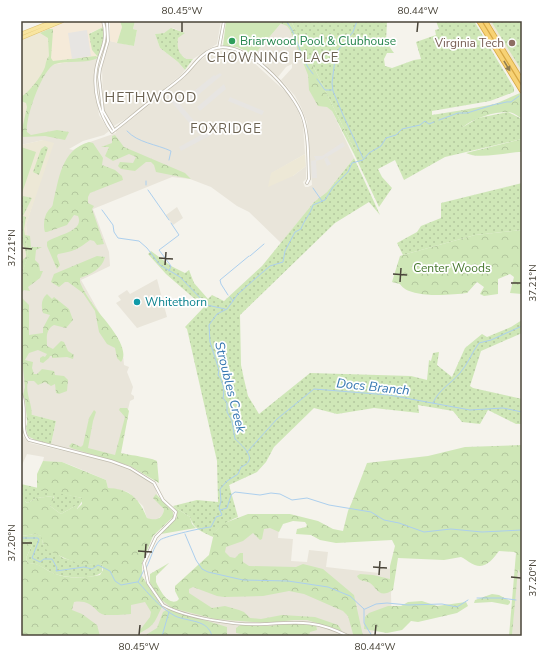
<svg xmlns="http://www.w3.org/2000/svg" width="543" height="657" font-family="'Nunito Sans',sans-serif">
  <defs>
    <pattern id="grass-dots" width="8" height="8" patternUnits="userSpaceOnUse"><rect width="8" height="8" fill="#cfe7b7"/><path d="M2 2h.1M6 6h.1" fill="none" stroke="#b3c79e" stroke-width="1.8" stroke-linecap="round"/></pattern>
    <pattern id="forest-crowns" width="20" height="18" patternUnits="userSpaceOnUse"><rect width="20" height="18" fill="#cfe7b7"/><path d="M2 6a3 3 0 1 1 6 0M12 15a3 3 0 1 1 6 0" fill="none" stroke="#b3c79e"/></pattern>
  </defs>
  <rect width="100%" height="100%" fill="#f5f3ec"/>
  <path fill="#e9e5da" d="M 135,21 L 221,21 L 217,44 L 193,59 L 186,59 L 180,54 L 177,46 L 178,38 L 184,33 L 173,28 L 164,33 L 155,34 L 160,48 L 178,62 L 185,70 L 181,75 L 132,115 L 114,126 L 103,108 L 102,68 L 110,41 L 134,46 L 137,30 L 133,29 Z
    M 283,21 L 290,21 L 354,158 L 327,192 L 314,202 L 281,243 L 249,212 L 237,206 L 211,187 L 190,179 L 172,177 L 93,209 L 109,252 L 110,266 L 81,280 L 123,355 L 124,365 L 129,367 L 127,372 L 133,387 L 131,394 L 134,396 L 134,399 L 130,401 L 116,461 L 51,444 L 56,421 L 29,414 L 26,397 L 23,396 L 21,392 L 21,285 L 30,256 L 26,225 L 32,206 L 43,140 L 21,145 L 21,138 L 38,82 L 50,65 L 98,57 L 95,82 L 98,108 L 99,115 L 109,131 L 104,135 L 83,141 L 69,149 L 73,150 L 87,143 L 116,133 L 116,131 L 185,77 L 197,62 L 211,53 L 216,51 L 239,52 L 250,59 L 288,94 L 298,111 L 303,125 L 305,154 L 272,173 L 293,176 L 306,166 L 306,179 L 303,182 L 305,187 L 308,187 L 312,185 L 307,122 L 301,107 L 295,96 L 281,80 L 292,68 L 292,64 L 286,67 L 278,77 L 254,55 Z
    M 177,207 L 183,218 L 173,225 L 166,215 Z
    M 157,279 L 167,317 L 137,328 L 116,303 L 121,300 L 118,296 L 127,290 L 130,294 Z
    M 21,427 L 23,427 L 23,436 L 30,443 L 119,464 L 150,480 L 155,486 L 159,503 L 164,509 L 163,515 L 154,521 L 147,518 L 143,506 L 128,492 L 108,488 L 106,480 L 73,466 L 62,462 L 43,461 L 44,457 L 27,454 L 22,465 L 21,465 Z
    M 280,519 L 278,538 L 293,539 L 291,561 L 307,562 L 309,550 L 328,552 L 326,567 L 379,573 L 380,568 L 394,569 L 391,594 L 392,627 L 375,629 L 370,636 L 58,636 L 68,593 L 163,598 L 177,605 L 230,528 Z
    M 522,536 L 522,636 L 512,636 L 518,558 Z"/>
  <path fill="#f5ead9" d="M 68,21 L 102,21 L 103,27 L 90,33 L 92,50 L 98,57 L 50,65 L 49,29 Z
    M 110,21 L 120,21 L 122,27 L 117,43 L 110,41 Z"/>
  <path fill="#ede8d6" d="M 489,21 L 522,21 L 522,77 L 514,65 Z
    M 49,29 L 50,65 L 38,82 L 21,138 L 21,40 Z
    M 43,140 L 54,143 L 26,225 L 30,256 L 21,281 L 21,145 Z
    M 305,154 L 306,166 L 293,176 L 268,187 L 271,173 Z"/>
  <path fill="url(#grass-dots)" d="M 291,21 L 387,21 L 386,42 L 394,53 L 387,53 L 384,59 L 385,66 L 392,68 L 414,60 L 421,59 L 416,42 L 436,35 L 435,30 L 439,29 L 436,21 L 474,21 L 514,88 L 514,92 L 490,101 L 432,111 L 432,115 L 463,110 L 460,117 L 463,127 L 478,118 L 508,112 L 522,119 L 522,139 L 445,157 L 404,180 L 395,160 L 378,169 L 382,177 L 392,188 L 379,207 L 355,156 L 355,151 Z
    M 491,21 L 522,21 L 522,71 Z
    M 103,27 L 104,44 L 98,57 L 92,50 L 89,34 Z
    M 171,28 L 185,33 L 178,38 C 177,48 178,53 186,59 L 193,59 L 185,70 L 178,62 L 160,48 L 155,34 L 164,33 Z
    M 45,146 L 48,148 L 39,175 L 33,172 L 41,149 Z
    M 354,158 L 380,215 L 369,202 L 335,223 L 240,315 L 241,365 L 244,379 L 248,396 L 259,414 L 310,373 L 411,376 L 427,380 L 429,360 L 431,361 L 433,353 L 439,352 L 437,365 L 452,377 L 465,348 L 482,334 L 487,337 L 511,327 L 522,320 L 522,333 L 481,351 L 470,386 L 473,388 L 522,399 L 522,424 L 516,424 L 488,410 L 480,424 L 462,422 L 453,411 L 418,405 L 419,413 L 374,408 L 337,414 L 314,408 L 274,447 L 266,462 L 257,472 L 229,485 L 238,517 C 228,521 216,527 213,537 C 203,532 193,529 190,517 L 173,506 L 197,500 L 218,502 L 217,461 L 187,329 L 185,327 L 204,307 L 166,274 L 148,254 L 151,251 L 171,266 L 185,273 L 189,270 L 194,283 L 208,299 L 212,295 L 224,301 L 262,266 L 314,202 L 327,192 Z
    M 522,183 L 522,230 L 475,235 L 403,255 L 397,243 L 417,232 L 421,226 L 441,218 L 441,203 Z
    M 23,196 L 32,198 L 23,216 L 26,217 L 24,229 L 28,256 L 23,270 L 21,281 L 21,261 L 26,257 C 27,250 22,245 21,238 C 19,227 19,207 23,196 Z
    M 29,414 L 56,421 L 51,444 L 35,440 L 28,436 L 26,428 Z
    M 21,484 L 82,498 L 83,500 L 76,510 L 75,506 L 61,514 L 50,506 L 54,498 L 53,496 L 37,498 L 27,503 L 25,501 L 21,501 Z
    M 36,534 L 42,536 L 43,544 L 63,558 L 87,565 L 99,563 L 102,565 L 102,572 C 94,580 63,578 53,573 C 44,569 38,563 28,563 L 26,558 L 32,545 L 28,541 L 21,544 L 21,536 Z"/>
  <path fill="url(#forest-crowns)" d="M 275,21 L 291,21 L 355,151 L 355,156 L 332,111 L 327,107 L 318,106 L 309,90 L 308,75 L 290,30 L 287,26 Z
    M 49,29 L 53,29 L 53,31 L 51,58 L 53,61 L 96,56 L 98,58 C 86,64 68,60 55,64 C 42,69 25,119 27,132 L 31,135 L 57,130 L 69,132 L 65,140 L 45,136 L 23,137 L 21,134 L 27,107 L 26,103 L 21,101 L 21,97 C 30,91 41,77 45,67 C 46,63 46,60 49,56 L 48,38 L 40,33 Z
    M 520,93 L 522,96 L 522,119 C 518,116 513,112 508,112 C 493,112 474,118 463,127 L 459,118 L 463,110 L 495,104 Z
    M 115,135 L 124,147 L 185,173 L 191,179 L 156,172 L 154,165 L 151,162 L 146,162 L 135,171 L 121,169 L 118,166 L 120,162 L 133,163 L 136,157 L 129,154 L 113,161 L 105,156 L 109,147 L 101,147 L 112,143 L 112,136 Z
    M 522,139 L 522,152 C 507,152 479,160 466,153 Z
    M 89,142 L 93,143 L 103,158 L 102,165 L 115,170 L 122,176 L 123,180 L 90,193 L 88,197 L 88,203 L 94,206 L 92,209 L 104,244 L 97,245 L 94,241 L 90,240 C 77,250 74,251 58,254 L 57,256 L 60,265 L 57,269 L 47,246 L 47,242 C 55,235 85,232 78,216 L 74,215 L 67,225 L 47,232 L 45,232 C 43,226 44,216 48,211 C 50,208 53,207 53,203 C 59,179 61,150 89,142 Z
    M 522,230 L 522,294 L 510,293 L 514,277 L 510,274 L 498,279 L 498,294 L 484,296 L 480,294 L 484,287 L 477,282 L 467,293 C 451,295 409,299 400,284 L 392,282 L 400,256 L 403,255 L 475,235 Z
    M 25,235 L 30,236 L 31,247 L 42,247 L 36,250 L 35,260 L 39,264 L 40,271 L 43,271 L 40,278 L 28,287 L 30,291 L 24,290 L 21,293 L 22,298 L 29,305 L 29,335 L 43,333 L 43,328 L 50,315 L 43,313 C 41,306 41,299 47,294 L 52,299 L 54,297 L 69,309 L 73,320 L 66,328 L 54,325 C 45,330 47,338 47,346 L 53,349 L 61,341 L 64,342 L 68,351 L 74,355 L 73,359 L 67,357 L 52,358 L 52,356 L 50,356 L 49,358 L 43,363 L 40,362 L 40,358 L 43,356 L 45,357 L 47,354 L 38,350 L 29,353 L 25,360 L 33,362 L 32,368 L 34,374 L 37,374 L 42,369 L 54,371 L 55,375 L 64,376 L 68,380 L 67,391 L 59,394 L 56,393 L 55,384 L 51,386 L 45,382 L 38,385 L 34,381 L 28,381 C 24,396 37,409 29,423 L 27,421 L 25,400 L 23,395 L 25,387 L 21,349 L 21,282 L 23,270 L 28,256 Z
    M 97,256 L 105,257 C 102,269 91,274 80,278 L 80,282 C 83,290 89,299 94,306 C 102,318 132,347 121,362 L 117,358 L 115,348 L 107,344 L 99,332 L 95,311 L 83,293 L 68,282 L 65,282 L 59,287 L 51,282 L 54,274 Z
    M 120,408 L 127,408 L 129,411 L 121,453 C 129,455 153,458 157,461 L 159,483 L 130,466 L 71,448 L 69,446 L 72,443 L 81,447 L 83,445 L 89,418 L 94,410 L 96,412 L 93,421 L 88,448 L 115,455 L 125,417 L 119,410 Z
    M 522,445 L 522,574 L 520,573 L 518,569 L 512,636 L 509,636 L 516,553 L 514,552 L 499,551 C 491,561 484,572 469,562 C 466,560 464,558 461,557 L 444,560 L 398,558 L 393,590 C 378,600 377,586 368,582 C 363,580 360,582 357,576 L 360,574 L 373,575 L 390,579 L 390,566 L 395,546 L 392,540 L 336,543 L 320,540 L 311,535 L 296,534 L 297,529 L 306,527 L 307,525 L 305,522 L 293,521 L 283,524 L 279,532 L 270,528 L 264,529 L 262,539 L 260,540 L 253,533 L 243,541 L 226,547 L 225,552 L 230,557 L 235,558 L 240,553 L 243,553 L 243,562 L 249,566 L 296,567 L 303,564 L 323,569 L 354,595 L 363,636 L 354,636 L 353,634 L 348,616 L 343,611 L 304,594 L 289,591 L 263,596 L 224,597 L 217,596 L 193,587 L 189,589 L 189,593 L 212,608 L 225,606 L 239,610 L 244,612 L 250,618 L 261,619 L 282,615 L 315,617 L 338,625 L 342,631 L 307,620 L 294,620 L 267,623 L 215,619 L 172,608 L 159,598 L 150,583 L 150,574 L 169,563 L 156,576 L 156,582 C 160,590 167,605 177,601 L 179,599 L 175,591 L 175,586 L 209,555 L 214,533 L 222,524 L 248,514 L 290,514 L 318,521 L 333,529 L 343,531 L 348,511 L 352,502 L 367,463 L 428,456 L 465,447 Z
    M 43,461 L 62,462 L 106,480 L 108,488 C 131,489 139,499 147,518 C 156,521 163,519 164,509 L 153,498 L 156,494 L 173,512 L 173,517 L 153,536 L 142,563 L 142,576 L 162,607 C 155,620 156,625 140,633 L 140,630 L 150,617 L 151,612 L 145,602 L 131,605 L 131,614 C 124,615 111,615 105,615 C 95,614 94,599 74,602 L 72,610 L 82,614 L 97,625 L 100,636 L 21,636 L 21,544 L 28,541 L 32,542 L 32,545 L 26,558 L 28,563 C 40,563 43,569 53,573 C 66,579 86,578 100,575 L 103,570 L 102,565 C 96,562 92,566 86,565 C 71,562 59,555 45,549 L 41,536 L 36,534 L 21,536 L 21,501 L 25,501 L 27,503 L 37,498 L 53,496 L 54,500 L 50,506 L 61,514 L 75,506 L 77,509 L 82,504 L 82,498 L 37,489 L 37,474 Z
    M 173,506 L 190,517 L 192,524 L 196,528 L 161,534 L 177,517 L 177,511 Z
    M 492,594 L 499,595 L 510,601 L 510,603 L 508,605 L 492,602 L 474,603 L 475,600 Z
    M 422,601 L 437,606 L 466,602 L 468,606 L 457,613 L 418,622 L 411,621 L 402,630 L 387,633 L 364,629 L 365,617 L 369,613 L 388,606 L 401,606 L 408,602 Z
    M 168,609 L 227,627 L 227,636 L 144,636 L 157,628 L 163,612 Z
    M 300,623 L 316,625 L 317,630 L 310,632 L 309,636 L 249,636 L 236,633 L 236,628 L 242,624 L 267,626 Z"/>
  <path fill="#cfe7b7" d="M 120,21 L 135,21 L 133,29 L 137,30 L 134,46 L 117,43 L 122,27 Z
    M 226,21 L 283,21 L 254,55 L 237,47 L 223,46 Z
    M 21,147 L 36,152 L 21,196 Z"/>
  <path fill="#e7e5e2" d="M 87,30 L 91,56 L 72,59 L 68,33 Z
    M 220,73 L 222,75 L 192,100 L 188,96 L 214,75 L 215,76 Z
    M 224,84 L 226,89 L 200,111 L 197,107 Z
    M 172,95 L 202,130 L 198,133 L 168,98 Z
    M 230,97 L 264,111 L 262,115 L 228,101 Z
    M 208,131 L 211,135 L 181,151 L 179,147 Z
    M 343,142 L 345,146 L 327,157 L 331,164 L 327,166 L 324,159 L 327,157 L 326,156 L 323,159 L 316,161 L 317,178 L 312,178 L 311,161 L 316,160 L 314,156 L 322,156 Z"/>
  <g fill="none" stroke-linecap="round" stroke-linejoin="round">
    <path stroke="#accfee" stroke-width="1" d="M 286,21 C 299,36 299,59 313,74
      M 357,21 L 353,32 L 339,49 L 335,59 L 332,83 L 333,91 L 343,115 L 363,158
      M 317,79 L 325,90 L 332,90
      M 439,120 L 458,113 L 467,113 L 496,104 C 502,104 505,101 511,102 L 519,96
      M 127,131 C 138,143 156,144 171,151 L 169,160
      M 146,185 L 146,181
      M 313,188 L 322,201
      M 148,190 L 169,220
      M 102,210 L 113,225 L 114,232 L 118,238 L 139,241 L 147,248 L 160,265 L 180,277 L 207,305 L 225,309
      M 250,256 L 264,244
      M 169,271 L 171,266 L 159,250 L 179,235 L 171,223
      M 228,295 L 221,284 L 220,280 L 249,256
      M 230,297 L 233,301
      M 433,403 C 439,389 451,384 460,373 C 468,364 472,352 479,343 L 491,340 L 522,326
      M 247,452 L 277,419 L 314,389 L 389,395 L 470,410 L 503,408 L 522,412
      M 220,510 L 227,508 L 231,495 L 235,492 L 260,495 L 271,493 L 280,494 L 292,500 L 307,498 L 329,505 L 371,512 L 384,520 L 399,523 L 424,532 L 451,529 L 482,532 L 522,530
      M 185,534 L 196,560 L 202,569 L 208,572 L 243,580 L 288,581 L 328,587 L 350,596 L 364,609
      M 21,538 L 38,538 L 39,540 L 32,558 L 40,562 L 44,559 L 52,559 L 57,568 L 56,571 L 84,567 L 92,569 L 98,565 L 110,571 L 115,581 L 121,585 L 137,582
      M 146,568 C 151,559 153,547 160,540 C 165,536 206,527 211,527 L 216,517 L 222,515 L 219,508 L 221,501 L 220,489 L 227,481 L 238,474 L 241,467 C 259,460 244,447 235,439 L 232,421 L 227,412 L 227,403 L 223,398 C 225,390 223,381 218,375 L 219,370 L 210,342 L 209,325 L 217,314 L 227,309 L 238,294 L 256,278 L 270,266 L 283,262 L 285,251 L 295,232 L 301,229 C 304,220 310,215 313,205 L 325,200 L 333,187 L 348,172 L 352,163 L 363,160 L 369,153 L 381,146 L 386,138 L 396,135 L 402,129 L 420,125 L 425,121 L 429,124 L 434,122
      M 138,582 L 144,570
      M 138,582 C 150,595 159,607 175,616 C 188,622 208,619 212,636
      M 477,598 L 501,598 L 516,600
      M 364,609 L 364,623 L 372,636
      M 365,609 L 376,604 L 387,603 L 408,605 L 442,604 L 457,607 L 468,600
      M 162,636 L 169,612"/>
    <defs>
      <path id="tertiary" d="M 103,21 C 109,43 99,50 96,70 C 93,91 99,114 112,132 C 127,121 140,109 155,98 C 164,91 173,85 182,77 C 193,68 198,55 213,49 C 245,37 294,91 303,118 C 309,137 308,159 309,179 L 307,183
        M 107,21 L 108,41 L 100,69 L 99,77 L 103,111 L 114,130
        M 219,48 L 224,21
        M 21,394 C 28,409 19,430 29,440 L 111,461 L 130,468 L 154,483 L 163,500 L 176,512 L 174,519 L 156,537 L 144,563 L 148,583 L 163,605 C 186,618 238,626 265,624 C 299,622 317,620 348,636"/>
      <path id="primary" d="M 21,34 L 54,21
        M 21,38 L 62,21"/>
      <path id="motorway" d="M 479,21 L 522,91
        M 485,21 L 522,81"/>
    </defs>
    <use href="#tertiary" stroke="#c0bbae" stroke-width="3.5"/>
    <use href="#primary" stroke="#dfc370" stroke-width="4.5"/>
    <use href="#motorway" stroke="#d7a844" stroke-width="5.5"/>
    <use href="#tertiary" stroke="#fff" stroke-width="2"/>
    <use href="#primary" stroke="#f9e5a0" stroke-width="3"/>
    <use href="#motorway" stroke="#f7d275" stroke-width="4"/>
  </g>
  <defs><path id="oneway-solid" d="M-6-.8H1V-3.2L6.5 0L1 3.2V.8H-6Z"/></defs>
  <use fill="#8f7d51" href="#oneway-solid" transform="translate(507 66) rotate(59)"/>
  <path fill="none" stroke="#494439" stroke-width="1.5" d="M 182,32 L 182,22M 417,32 L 418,22M 22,248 L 32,249M 159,258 L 173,259M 165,265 L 166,252M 393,274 L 407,275M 400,282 L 401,268M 511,283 L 521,283M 22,543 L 32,543M 138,551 L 152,552M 145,558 L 146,544M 373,567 L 387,568M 379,575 L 380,561M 511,577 L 521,578M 139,635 L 140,625M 375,635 L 376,625"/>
  <circle fill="#2e9e5b" stroke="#fff" stroke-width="1.5" cx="232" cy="41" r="4"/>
  <circle fill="#8d6e63" stroke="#fff" stroke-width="1.5" cx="512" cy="43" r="4"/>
  <circle fill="#0f9aa8" stroke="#fff" stroke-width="1.5" cx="137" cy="302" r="4"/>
  <g text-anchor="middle" stroke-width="3.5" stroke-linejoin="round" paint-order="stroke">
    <g font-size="12" fill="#27864d" stroke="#fff" text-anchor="start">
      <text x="240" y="45">Briarwood Pool &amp; Clubhouse</text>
    </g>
    <g font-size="12" fill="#785e54" stroke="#fff" text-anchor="end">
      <text x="504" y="47">Virginia Tech</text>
    </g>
    <g font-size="12" fill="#47792e" stroke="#fff">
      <text x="452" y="272">Center Woods</text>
    </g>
    <g font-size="12" fill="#0d838f" stroke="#fff" text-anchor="start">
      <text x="145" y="306">Whitethorn</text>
    </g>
    <g font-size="13" letter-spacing="1" fill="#6b6251" stroke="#fff">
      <text x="273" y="62">CHOWNING PLACE</text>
      <text x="226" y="133">FOXRIDGE</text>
    </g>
    <g font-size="13" font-style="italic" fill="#3677b1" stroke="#fff">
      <text transform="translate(373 386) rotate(6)" y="5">Docs Branch</text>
      <text transform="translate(231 387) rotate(76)" y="5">Stroubles Creek</text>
    </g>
    <g font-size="14" letter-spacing="1" fill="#6b6251" stroke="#fff">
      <text x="151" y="102">HETHWOOD</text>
    </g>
  </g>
  <rect width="543" height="657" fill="none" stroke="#ffffff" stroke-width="44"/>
  <rect x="22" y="22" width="499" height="613" fill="none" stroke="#494439" stroke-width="1.5"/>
  <g font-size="10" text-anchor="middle" fill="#494439">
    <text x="182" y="14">80.45°W</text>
    <text x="418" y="14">80.44°W</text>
    <text transform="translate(11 248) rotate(-90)" y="4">37.21°N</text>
    <text transform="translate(532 283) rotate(-90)" y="4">37.21°N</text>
    <text transform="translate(11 543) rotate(-90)" y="4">37.20°N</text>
    <text transform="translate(532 578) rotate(-90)" y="4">37.20°N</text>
    <text x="139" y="650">80.45°W</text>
    <text x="375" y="650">80.44°W</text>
  </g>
</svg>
